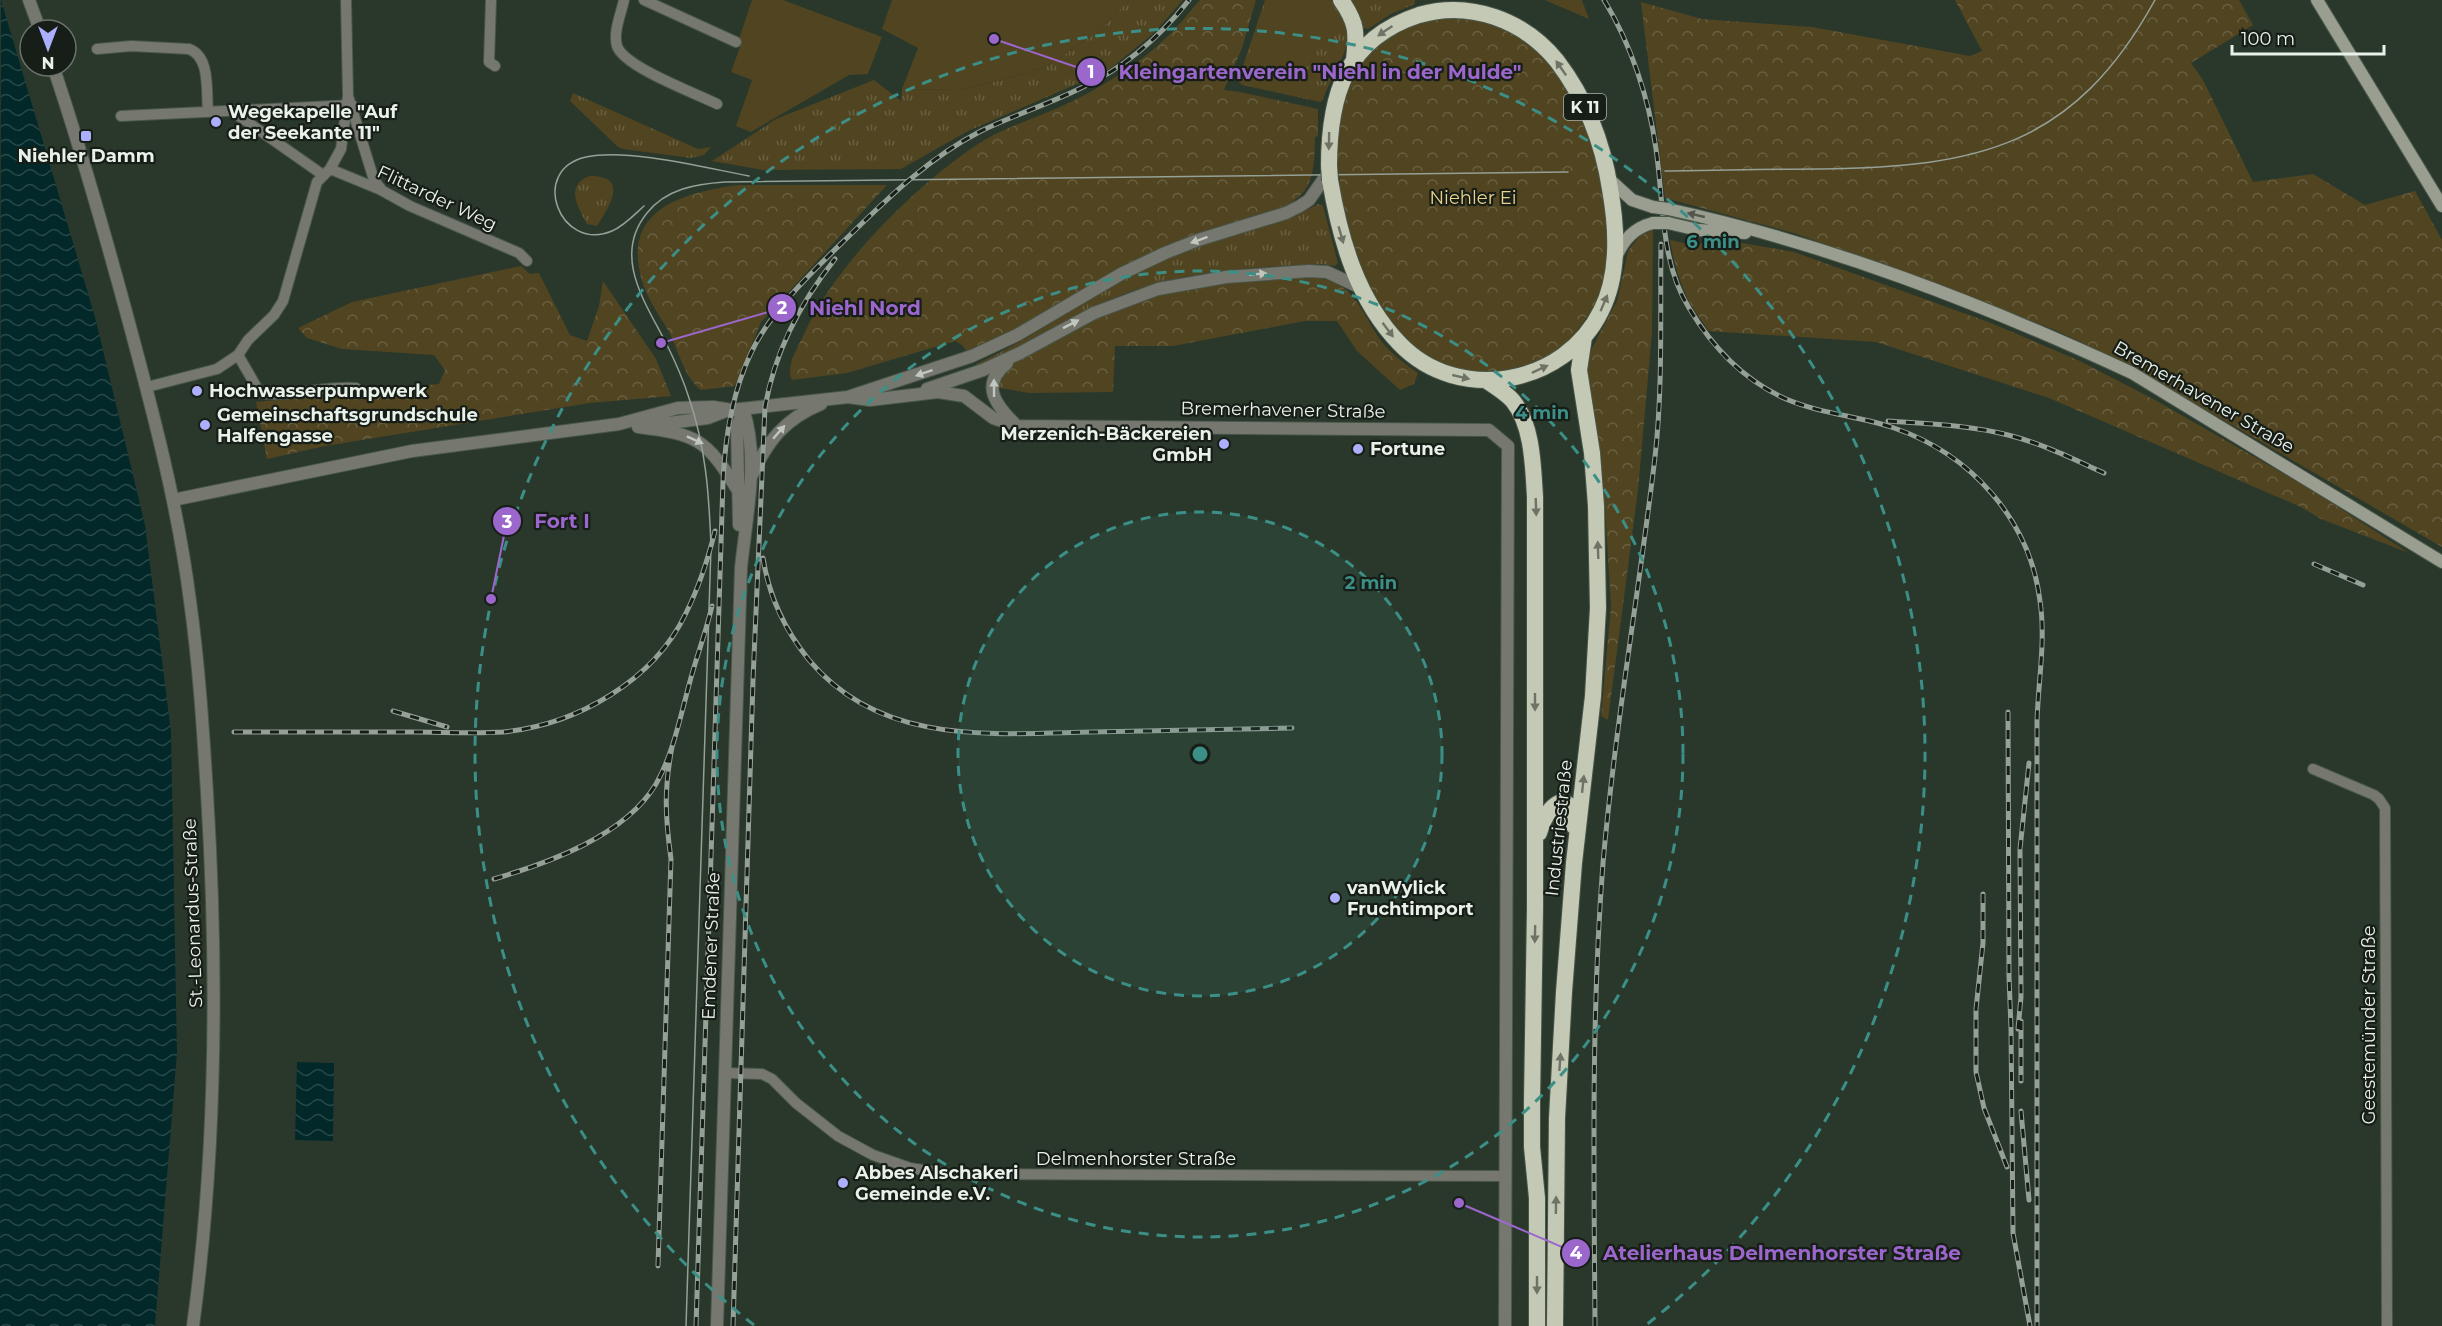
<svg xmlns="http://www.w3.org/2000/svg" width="2442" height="1326" font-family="Montserrat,sans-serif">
  <defs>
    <pattern id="grass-tufts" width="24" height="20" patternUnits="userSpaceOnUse" patternTransform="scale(1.5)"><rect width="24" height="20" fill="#504421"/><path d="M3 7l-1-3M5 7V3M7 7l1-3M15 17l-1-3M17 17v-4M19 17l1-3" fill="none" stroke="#695f41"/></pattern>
    <pattern id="forest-crowns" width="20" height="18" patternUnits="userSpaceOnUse" patternTransform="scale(1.5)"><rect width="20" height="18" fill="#504421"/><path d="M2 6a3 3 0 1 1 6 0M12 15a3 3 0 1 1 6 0" fill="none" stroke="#695f41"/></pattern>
    <pattern id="water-waves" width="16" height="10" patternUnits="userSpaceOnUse" patternTransform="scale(1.5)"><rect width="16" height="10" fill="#03282a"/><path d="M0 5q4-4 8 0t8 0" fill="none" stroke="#284849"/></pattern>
  </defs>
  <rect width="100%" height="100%" fill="#2a382b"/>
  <path fill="url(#grass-tufts)" d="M 1129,0 L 1183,0 L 1154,33 L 1107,71 L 968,131 L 901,169 L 763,170 L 712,161 L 776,119 L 874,80 L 901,101 L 902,89 L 959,90 L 1002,80 L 1047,66 L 1099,31 Z
    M 1265,0 L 1331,0 C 1336,6 1342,13 1346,19 C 1357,44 1330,76 1323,100 L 1320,102 L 1242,85 L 1238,81 Z
    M 1347,0 L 1415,0 L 1415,4 L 1391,14 L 1368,29 L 1363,28 Z
    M 1545,0 L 1582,0 L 1589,19 Z
    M 573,93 L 698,149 L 711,147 L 704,155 L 691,158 L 623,149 L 618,147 L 570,101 Z
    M 590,176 C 630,176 609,207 597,226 L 587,224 C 578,208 564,185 590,176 Z
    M 1318,204 L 1323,206 L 1338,263 L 1335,266 L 1321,264 C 1250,267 1176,271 1109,300 C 1064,319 1023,348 978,366 L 976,364 C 1036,337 1088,296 1147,267 C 1194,244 1245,233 1293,216 C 1302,213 1310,208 1318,204 Z"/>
  <path fill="url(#forest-crowns)" d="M 1200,0 L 1256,0 L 1242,48 L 1224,90 L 1240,92 L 1318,109 L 1318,136 L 1315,137 C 1314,161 1316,187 1293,201 L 1294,203 L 1203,233 L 1028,323 L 967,351 L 962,345 L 955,341 L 847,373 L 792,380 C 785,367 798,347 804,334 C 835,265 915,186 978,144 C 1003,128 1033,119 1060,107 C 1098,90 1137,66 1167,37 C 1179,26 1189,12 1200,0 Z
    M 1955,0 L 2239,0 L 2253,25 L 2191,63 L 2203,80 L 2253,182 L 2313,174 L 2365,205 L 2415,191 L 2442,240 L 2442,547 L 2170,389 L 2100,351 L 2055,330 L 1939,285 L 1794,233 L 1665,198 L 1641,2 L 1702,19 L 1812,27 L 1970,56 L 1982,51 Z
    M 1466,16 L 1507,27 L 1549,60 L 1580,111 L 1603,178 L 1609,248 L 1602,295 L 1577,331 L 1579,333 L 1546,361 L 1493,374 L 1447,367 L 1418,352 L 1386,319 L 1361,273 L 1342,207 L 1338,164 L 1336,117 L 1353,72 L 1385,38 L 1416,22 Z
    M 738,185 L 887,185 L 761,322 L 735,386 L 701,390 C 684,377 678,349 668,330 C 659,315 647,298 642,281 C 621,209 682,193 738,185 Z
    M 1653,230 L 1652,332 L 1638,490 L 1608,720 L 1601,716 L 1611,606 L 1605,508 L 1586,368 L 1592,348 L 1617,301 L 1628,251 L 1640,236 Z
    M 1670,240 L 1698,246 L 1701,243 L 1742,243 L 1794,252 L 1991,323 L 2080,361 L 2155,400 L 2310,489 L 2409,553 L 2321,519 L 2301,507 L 2049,398 L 1876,342 L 1708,331 C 1703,321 1695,313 1690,303 C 1680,285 1673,260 1670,240 Z
    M 521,266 L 530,274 L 539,273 L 570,335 L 587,341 L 599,306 L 603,281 L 656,359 L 671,396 L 590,403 L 325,446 L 267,459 L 256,402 L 439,384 L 445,370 L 434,355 L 342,349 L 307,338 L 298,328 L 352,302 Z
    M 1310,277 C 1355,280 1359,310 1382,342 C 1392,354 1405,364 1418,373 L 1414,384 L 1400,390 L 1357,351 L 1337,321 L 1305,321 L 1173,346 L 1115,346 L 1113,392 L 1029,393 L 995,387 L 1009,365 L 1112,311 L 1172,291 L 1218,283 Z"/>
  <path fill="#504421" d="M 752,0 L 783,0 L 882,37 L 868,74 L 849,75 L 751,132 L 736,126 L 752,80 L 731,72 L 740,47 L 737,45 Z
    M 892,0 L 1129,0 L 1099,31 L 1047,66 L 1002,80 L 959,90 L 902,89 L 918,48 L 882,29 Z
    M 1266,0 L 1321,0 C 1331,15 1339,30 1329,46 L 1318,45 L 1314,48 L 1316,57 L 1304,70 L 1304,77 L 1314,100 L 1240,83 L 1239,78 L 1255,39 Z"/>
  <path fill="url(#water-waves)" d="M 1,0 L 95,317 L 145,525 L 171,732 L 177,1052 L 155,1326 L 0,1326 Z
    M 297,1062 L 334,1063 L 333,1141 L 295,1140 Z"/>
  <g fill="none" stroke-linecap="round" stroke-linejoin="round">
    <defs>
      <path id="minor" d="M 491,0 L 489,62 L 495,66
        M 624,0 C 621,14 613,32 617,46 C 624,67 695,93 717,104
        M 644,0 L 736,42
        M 97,49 L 131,46 L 189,49 C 211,57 206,92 208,112
        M 349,99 L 374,180 L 381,189
        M 239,111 L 239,116 L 323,175
        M 121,116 L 352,105
        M 330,169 L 381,190 L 410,206 L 519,253 L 527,261
        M 238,355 L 260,393 C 292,398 324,385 356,388
        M 147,387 L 217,369 L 238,355 L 248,340 L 274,315 L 283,301 L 317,182 L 330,169 L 341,149 L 348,96 L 346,0
        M 2313,769 L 2374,795 L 2379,799 L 2385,808 L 2387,1326
        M 725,1073 L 762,1074 L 772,1079 L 796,1103 L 838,1136 L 873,1155 L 910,1168 L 950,1174 L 1504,1176"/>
      <path id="tertiary" d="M 29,0 L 40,30
        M 53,66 C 81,149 105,234 128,319 C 153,412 178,506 190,601 C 199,665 203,729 207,793 C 218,971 217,1149 193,1326
        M 1007,363 C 981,384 994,403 1014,423
        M 927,389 L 983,370 L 1020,353 L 1094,313 L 1158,289 L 1226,277 L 1309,271 L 1327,272 L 1361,288
        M 848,397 L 870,400 L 938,392 L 964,396 L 993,418 L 1017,426 L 1489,430 L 1508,446 L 1505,1326
        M 653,425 L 708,418 L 726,411
        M 638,427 C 697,434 706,439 737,489
        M 752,475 C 768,440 785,419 821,404
        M 173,500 L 412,451 L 619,424 L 678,408 L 713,407 L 732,410 L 848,397 L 972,356 L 1017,335 L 1121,274 L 1165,253 L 1198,240 L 1286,213 L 1300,206 L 1309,200 L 1323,180
        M 739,525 L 737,428 L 743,409
        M 717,1326 L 741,568 C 746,517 760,458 743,409"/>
      <path id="secondary" d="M 2317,0 L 2442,206
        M 1609,179 L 1632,200 L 1653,207
        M 1668,209 C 1829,244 1983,304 2132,373 L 2442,562
        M 1668,223 L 1698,230 L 1745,233
        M 1616,257 C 1624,239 1634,228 1653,223"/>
      <path id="trunk" d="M 1341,0 C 1357,23 1357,32 1354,60
        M 1329,166 C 1329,96 1345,39 1419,15 C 1470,0 1524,20 1557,61 C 1585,98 1603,143 1610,189 C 1617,228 1620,274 1601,311 C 1565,385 1459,405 1400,344 C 1357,300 1340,239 1330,180
        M 1487,381 C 1496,387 1506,393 1513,401 C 1533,426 1533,467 1535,497 L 1535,908 L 1532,1101 L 1532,1147 L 1537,1198 L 1537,1326
        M 1539,833 C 1546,805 1572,784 1574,826
        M 1555,1326 L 1557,1118 L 1564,992 L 1574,863 L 1593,696 L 1598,608 L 1596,506 L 1592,453 L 1579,370 L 1584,337"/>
    </defs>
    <use href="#minor" stroke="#49564a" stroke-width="12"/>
    <use href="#tertiary" stroke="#49564a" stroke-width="14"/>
    <use href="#secondary" stroke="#49564a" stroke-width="14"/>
    <use href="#trunk" stroke="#49564a" stroke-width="18"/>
    <use href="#minor" stroke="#76786f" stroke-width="10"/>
    <use href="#tertiary" stroke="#76786f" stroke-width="12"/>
    <use href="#secondary" stroke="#9a9e90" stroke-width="12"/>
    <use href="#trunk" stroke="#c4c9b5" stroke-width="16"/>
    <path stroke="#95a096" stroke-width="1.5" d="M 1665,171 C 1717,170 1768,169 1820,169 C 1978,167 2074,147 2155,0
      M 644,206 C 634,215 624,226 612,231 C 560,253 528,170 586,157 C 629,148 706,168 749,176
      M 686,1326 L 711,547 C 709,494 706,448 689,398 C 683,379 675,361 666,343 C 645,302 612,256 647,213 C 666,189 695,184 725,182 L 1568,172"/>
    <defs>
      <path id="rail" d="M 1604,0 C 1631,44 1649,99 1656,149 C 1664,203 1660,261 1689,308 C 1713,348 1743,380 1786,399 C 1821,414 1859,416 1894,428 C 1971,454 2030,520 2040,601 C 2046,641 2038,682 2037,722 L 2037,1326
        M 1888,421 C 1928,424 1969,425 2008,435 C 2041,443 2073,459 2104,473
        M 763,558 C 769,597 784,629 809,660 C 881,746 991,734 1092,732 C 1159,731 1225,729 1292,728
        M 2314,564 L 2363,585
        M 393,711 L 447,727
        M 2008,712 L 2009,976 L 2011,1028 L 2013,1233 L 2030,1326
        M 234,732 C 293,732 352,732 412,732 C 442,732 473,734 503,732 C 576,725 654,681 686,613 C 699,587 708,559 715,531
        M 494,879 C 548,863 625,836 656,784 C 673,754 680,718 689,685 C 696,658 706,632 712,606
        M 1983,894 L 1983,943 L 1976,1009 L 1976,1072 L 1984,1108 L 2007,1167
        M 2021,1021 L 2021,1081
        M 2018,1029 L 2021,997 L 2020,849 L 2029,763
        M 2021,1111 L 2029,1200
        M 658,1266 L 671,859 C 665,815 664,790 672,747
        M 696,1326 L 723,481 C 725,438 732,393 751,353 C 771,310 816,268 850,235 C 890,196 930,157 981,131 C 1014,115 1049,104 1081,88 C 1124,68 1160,37 1189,0
        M 733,1326 L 753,680 L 765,407 C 775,351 800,303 835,259
        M 1595,1326 C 1594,1172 1591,1017 1603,863 C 1615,727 1639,592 1655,457 C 1663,387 1660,315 1661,244"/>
    </defs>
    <use href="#rail" stroke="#95a096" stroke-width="5"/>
    <use href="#rail" stroke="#171d17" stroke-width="3" stroke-dasharray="9" stroke-linecap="butt"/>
    <defs>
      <path id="secondary-bridge" d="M 1653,207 L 1668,209
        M 1653,223 L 1668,223"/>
      <path id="trunk-bridge" d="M 1329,166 L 1330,180"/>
    </defs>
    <use href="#secondary-bridge" stroke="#49564a" stroke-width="14" stroke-linecap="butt"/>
    <use href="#trunk-bridge" stroke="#49564a" stroke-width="18" stroke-linecap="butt"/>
    <use href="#secondary-bridge" stroke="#9a9e90" stroke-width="12"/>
    <use href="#trunk-bridge" stroke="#c4c9b5" stroke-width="16"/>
  </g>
  <defs><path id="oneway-solid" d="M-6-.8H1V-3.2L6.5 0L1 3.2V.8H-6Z" transform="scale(1.5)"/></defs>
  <g fill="#6e7366">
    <use href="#oneway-solid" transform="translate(1385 31) rotate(146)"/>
    <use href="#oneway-solid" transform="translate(1561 68) rotate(-125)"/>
    <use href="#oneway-solid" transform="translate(1329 141) rotate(91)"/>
    <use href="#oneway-solid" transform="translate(1341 235) rotate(74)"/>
    <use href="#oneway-solid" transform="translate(1604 303) rotate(-67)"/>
    <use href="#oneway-solid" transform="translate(1388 330) rotate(53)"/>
    <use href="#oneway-solid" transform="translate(1540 369) rotate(-25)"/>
    <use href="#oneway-solid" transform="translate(1461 377) rotate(13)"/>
    <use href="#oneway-solid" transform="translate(1536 507) rotate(88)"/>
    <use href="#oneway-solid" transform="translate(1598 550) rotate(-92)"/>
    <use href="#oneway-solid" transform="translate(1535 702) rotate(90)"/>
    <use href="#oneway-solid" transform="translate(1583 784) rotate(-84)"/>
    <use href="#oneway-solid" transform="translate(1535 934) rotate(91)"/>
    <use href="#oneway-solid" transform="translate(1560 1062) rotate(-86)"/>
    <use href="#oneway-solid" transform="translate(1556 1205) rotate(-89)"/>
    <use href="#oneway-solid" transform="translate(1537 1285) rotate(90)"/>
  </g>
  <use fill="#52574d" href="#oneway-solid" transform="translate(1696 215) rotate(-167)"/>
  <g fill="#c1c7bf">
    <use href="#oneway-solid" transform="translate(1199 240) rotate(160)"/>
    <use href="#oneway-solid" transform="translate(1258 274) rotate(-5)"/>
    <use href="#oneway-solid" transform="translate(1071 324) rotate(-27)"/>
    <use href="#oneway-solid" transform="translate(924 373) rotate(161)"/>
    <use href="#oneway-solid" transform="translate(994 388) rotate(-90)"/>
    <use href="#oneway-solid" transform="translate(779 432) rotate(-49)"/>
    <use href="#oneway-solid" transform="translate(695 440) rotate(24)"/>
  </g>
  <circle cx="1200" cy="754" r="242" fill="#3b8f87" fill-opacity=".12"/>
  <g fill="none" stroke="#3b8f87" stroke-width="3" stroke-dasharray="10 8">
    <circle cx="1200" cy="754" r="242"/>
    <circle cx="1200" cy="754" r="483"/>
    <path d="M754 1325A725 725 0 1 1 1646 1325"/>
  </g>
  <g fill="#acaffb" stroke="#171d17" stroke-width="2">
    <circle cx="216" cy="122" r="6"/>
    <rect x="80" y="130" width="12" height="12" rx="3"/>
    <circle cx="197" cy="391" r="6"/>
    <circle cx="205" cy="425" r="6"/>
    <circle cx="1224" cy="444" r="6"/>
    <circle cx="1358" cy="449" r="6"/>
    <circle cx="1335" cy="898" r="6"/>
    <circle cx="843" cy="1183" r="6"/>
  </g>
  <g text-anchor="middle" stroke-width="4.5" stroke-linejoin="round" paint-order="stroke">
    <rect fill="#171d17" stroke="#aab2ab" stroke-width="1.5" x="1564" y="94" width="42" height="26" rx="4.5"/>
    <g font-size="16" font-weight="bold" fill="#e9f2ea">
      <text x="1585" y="113">K 11</text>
    </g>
    <g font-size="18" font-weight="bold" fill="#e9f2ea" stroke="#171d17" text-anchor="start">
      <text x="228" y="118">Wegekapelle "Auf<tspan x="228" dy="21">der Seekante 11"</tspan></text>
      <text x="86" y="162" text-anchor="middle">Niehler Damm</text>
      <text x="209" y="397">Hochwasserpumpwerk</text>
      <text x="217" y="421">Gemeinschaftsgrundschule<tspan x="217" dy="21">Halfengasse</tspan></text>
      <text x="1212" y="440" text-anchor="end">Merzenich-Bäckereien<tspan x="1212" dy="21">GmbH</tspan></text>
      <text x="1370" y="455">Fortune</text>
      <text x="1347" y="894">vanWylick<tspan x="1347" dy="21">Fruchtimport</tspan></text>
      <text x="855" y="1179">Abbes Alschakeri<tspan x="855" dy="21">Gemeinde e.V.</tspan></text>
    </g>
    <g font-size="18" fill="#e9f2ea" stroke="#171d17">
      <text transform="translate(437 198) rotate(25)" y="6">Flittarder Weg</text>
      <text transform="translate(2204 397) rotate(30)" y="6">Bremerhavener Straße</text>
      <text transform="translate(1283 410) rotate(1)" y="6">Bremerhavener Straße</text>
      <text transform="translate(1559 828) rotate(-84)" y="6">Industriestraße</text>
      <text transform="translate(193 913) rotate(-92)" y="6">St.-Leonardus-Straße</text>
      <text transform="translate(711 946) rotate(-88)" y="6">Emdener Straße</text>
      <text transform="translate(2369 1025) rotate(-90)" y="6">Geestemünder Straße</text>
      <text x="1136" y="1165">Delmenhorster Straße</text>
    </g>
    <g font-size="18" fill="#ebd288" stroke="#171d17">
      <text x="1473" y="204">Niehler Ei</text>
    </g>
  </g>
  <circle cx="1200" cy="754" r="9" fill="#3b8f87" stroke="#171d17" stroke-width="3"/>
  <g font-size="18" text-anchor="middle" font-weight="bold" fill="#3b8f87" stroke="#171d17" stroke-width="4.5" stroke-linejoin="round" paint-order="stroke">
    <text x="1713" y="248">6 min</text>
    <text x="1542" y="419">4 min</text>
    <text x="1371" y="589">2 min</text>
  </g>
  <path fill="none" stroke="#9c67cc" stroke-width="2" d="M994 39L1091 72M661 343L782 308M491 599L507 521M1459 1203L1576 1253"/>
  <g fill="#9c67cc" stroke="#171d17" stroke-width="2">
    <circle cx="994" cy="39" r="6"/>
    <circle cx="661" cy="343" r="6"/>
    <circle cx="491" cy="599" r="6"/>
    <circle cx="1459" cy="1203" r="6"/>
    <circle cx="1091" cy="72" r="15"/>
    <circle cx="782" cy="308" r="15"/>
    <circle cx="507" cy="521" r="15"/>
    <circle cx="1576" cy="1253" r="15"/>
  </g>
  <g font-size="18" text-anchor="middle" font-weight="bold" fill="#fff">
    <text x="1091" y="78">1</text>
    <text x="782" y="314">2</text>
    <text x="507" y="528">3</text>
    <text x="1576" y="1259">4</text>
  </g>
  <g font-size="20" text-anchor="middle" font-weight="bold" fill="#9c67cc" stroke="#171d17" stroke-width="4.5" stroke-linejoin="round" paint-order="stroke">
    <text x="1320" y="79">Kleingartenverein "Niehl in der Mulde"</text>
    <text x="865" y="315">Niehl Nord</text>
    <text x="562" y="528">Fort I</text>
    <text x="1782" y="1260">Atelierhaus Delmenhorster Straße</text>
  </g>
  <g transform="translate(48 48) rotate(180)"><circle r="28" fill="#171d17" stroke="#6b726b" stroke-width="1.5"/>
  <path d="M0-4.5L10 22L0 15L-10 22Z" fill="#acaffb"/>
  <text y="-9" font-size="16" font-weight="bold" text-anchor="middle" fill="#e9f2ea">N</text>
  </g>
  <path d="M2232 45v9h152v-9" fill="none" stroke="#e9f2ea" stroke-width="3"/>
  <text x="2241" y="45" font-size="18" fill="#e9f2ea" stroke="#171d17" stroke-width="4.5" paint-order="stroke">100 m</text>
</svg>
